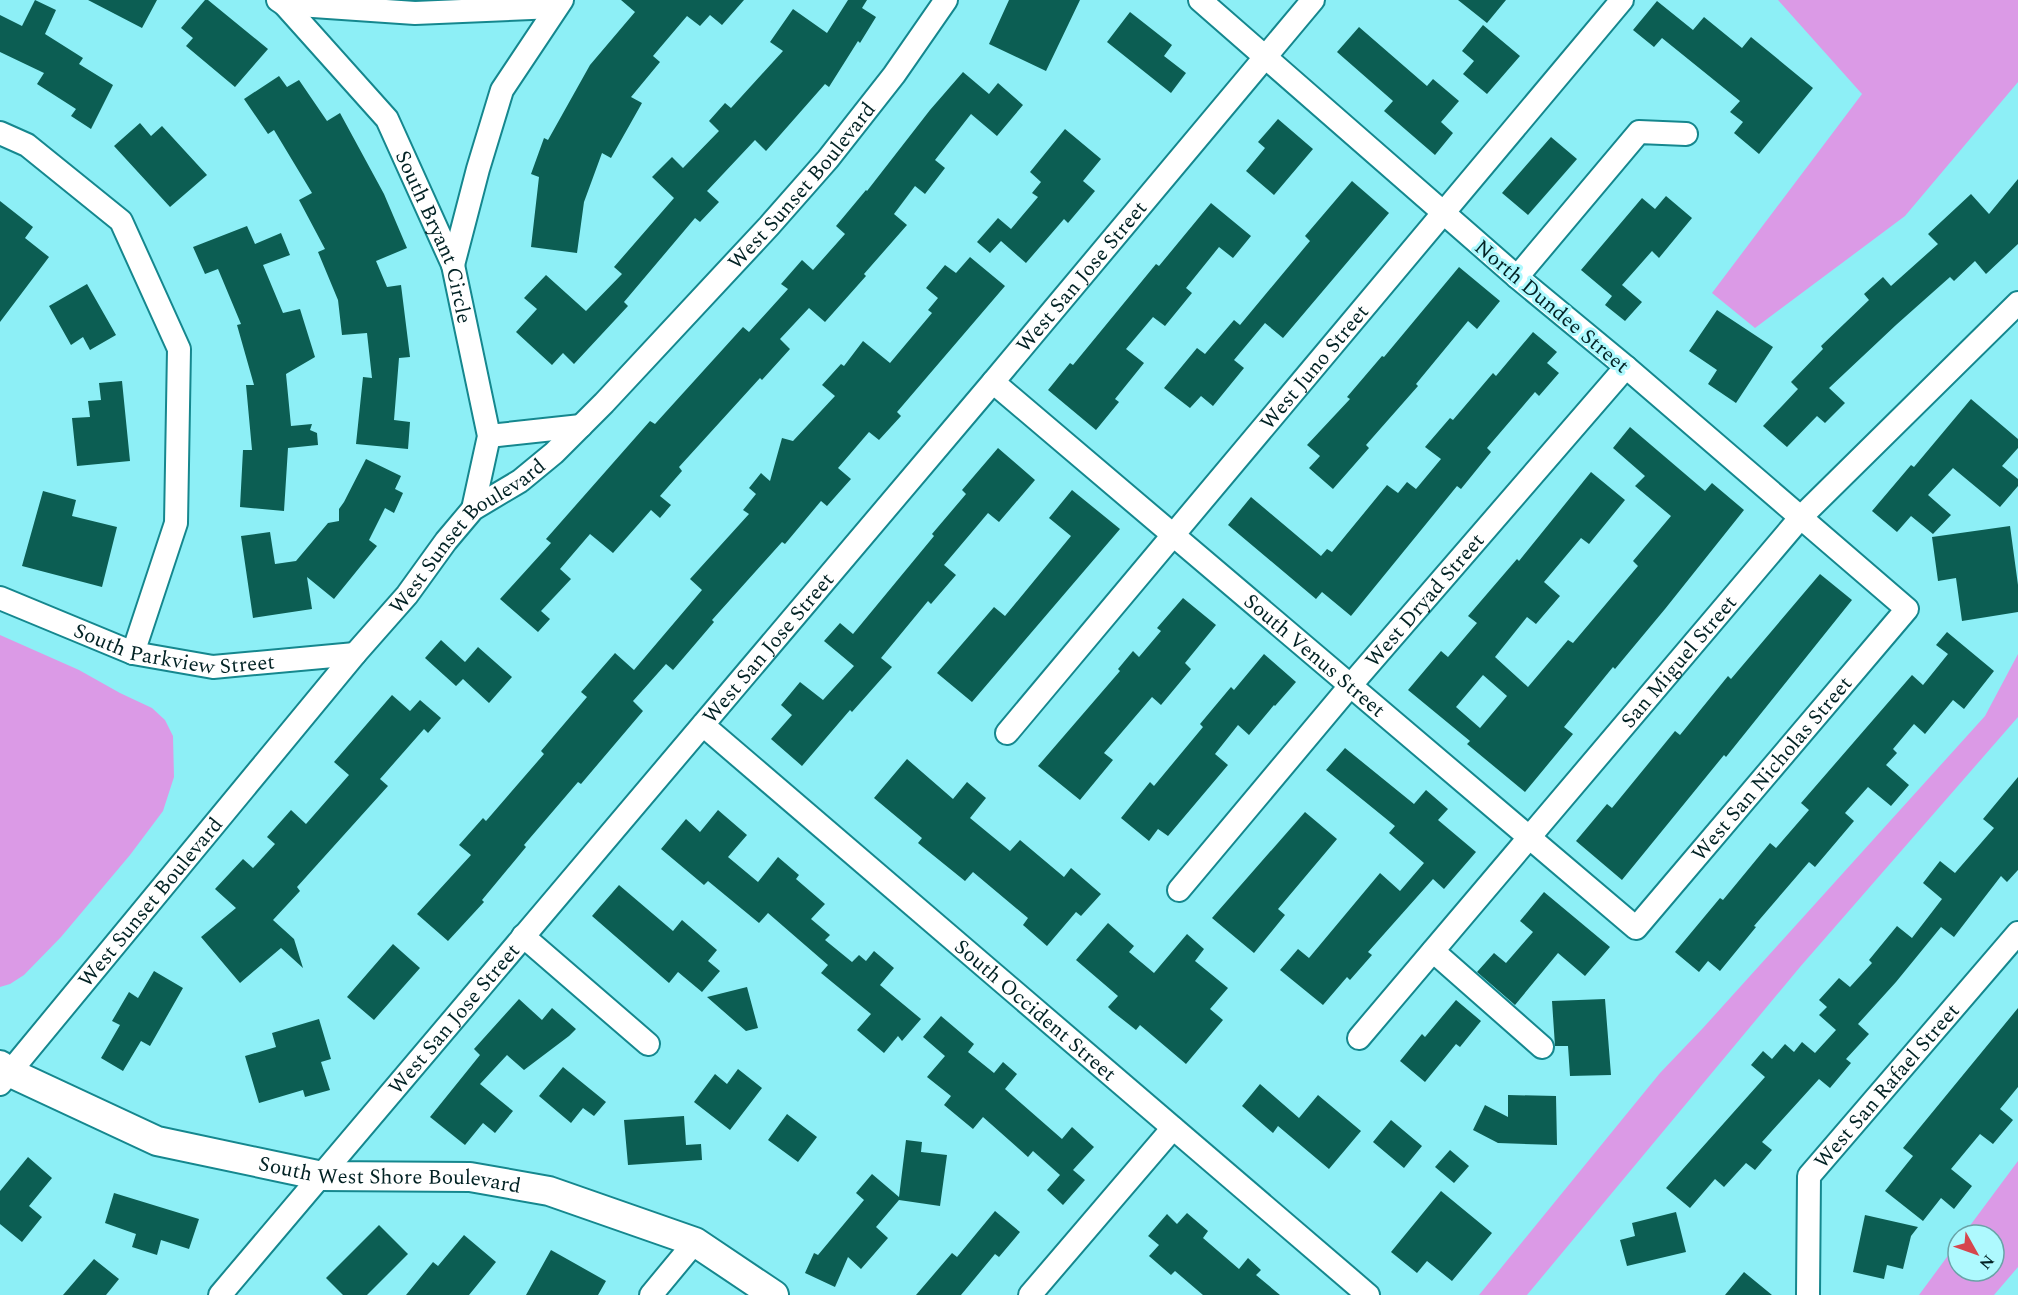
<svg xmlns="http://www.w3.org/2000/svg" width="2018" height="1295" font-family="Spectral,serif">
  <rect width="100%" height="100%" fill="#8deff6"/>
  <path fill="#db9ae6" d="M 1778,0 L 2018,0 L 2018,82 L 1905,216 L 1755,328 L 1712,293 L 1862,94 Z
    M 0,635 L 79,670 L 120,693 L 152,708 L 165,720 L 173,736 L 174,777 L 163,811 L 130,855 L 61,937 L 24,975 L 10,984 L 0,987 Z
    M 2018,654 L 2018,717 L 1800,967 L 1527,1295 L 1479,1295 L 1660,1073 L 1703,1028 L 1985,716 Z
    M 2018,1161 L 2018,1267 L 1994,1295 L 1919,1295 L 1958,1242 L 1958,1271 L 1994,1271 L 1994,1235 L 1963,1235 Z"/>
  <path fill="#0c5e53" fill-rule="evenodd" d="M 35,0 L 56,10 L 45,34 L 83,58 L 79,64 L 113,85 L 91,129 L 71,116 L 76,109 L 37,84 L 44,73 L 0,52 L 0,15 L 22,26 Z
    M 88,0 L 157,0 L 142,28 Z
    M 205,0 L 208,0 L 268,49 L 235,87 L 186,46 L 193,38 L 181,28 Z
    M 621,0 L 744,0 L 722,25 L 710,15 L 700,26 L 687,16 L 653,56 L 660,62 L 631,97 L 642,103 L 611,158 L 602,153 L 584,202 L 577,253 L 531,247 L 539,177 L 531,174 L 544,138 L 548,140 L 590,65 L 635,12 Z
    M 848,0 L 867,0 L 862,8 L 876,17 L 860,43 L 858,41 L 829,87 L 825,84 L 766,151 L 755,140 L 707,191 L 719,202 L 700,222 L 695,218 L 624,302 L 628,306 L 574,364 L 563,353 L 552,365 L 516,332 L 537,309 L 524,298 L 546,275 L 586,311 L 622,274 L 614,267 L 674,198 L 652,177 L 672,157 L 683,168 L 719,131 L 709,121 L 725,103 L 731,108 L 783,51 L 770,42 L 793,9 L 827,33 Z
    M 1009,0 L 1080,0 L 1046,71 L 989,44 Z
    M 1458,0 L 1506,0 L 1487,23 Z
    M 1657,1 L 1693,30 L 1704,17 L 1742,48 L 1751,37 L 1813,88 L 1759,154 L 1734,133 L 1743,122 L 1730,112 L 1740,101 L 1662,38 L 1654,47 L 1633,30 Z
    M 1130,12 L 1172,45 L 1164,56 L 1186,73 L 1171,93 L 1107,42 Z
    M 1483,25 L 1520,56 L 1487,94 L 1463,74 L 1474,61 L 1462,51 Z
    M 1359,27 L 1427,86 L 1433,79 L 1459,101 L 1441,122 L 1453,133 L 1435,155 L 1384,111 L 1393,101 L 1337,52 Z
    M 963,72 L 989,94 L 998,83 L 1023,105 L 997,136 L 971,114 L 935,160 L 945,168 L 925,194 L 915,186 L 894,214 L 907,225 L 864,274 L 866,276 L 825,322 L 809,308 L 780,339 L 790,349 L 762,380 L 760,378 L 679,467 L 682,471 L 660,496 L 671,505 L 660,518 L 651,510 L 613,553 L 590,534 L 560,569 L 571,579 L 541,611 L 550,619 L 538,632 L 500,599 L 551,543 L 546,539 L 650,421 L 655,424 L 743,327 L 749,332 L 788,289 L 781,284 L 802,260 L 813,270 L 845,234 L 836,226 L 866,190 L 867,191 L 930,110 Z
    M 279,76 L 287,87 L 299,80 L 327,121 L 340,113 L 384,194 L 407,248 L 376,261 L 387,287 L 401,285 L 410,357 L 399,358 L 394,420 L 410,422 L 408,449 L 356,444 L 363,377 L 372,378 L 367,333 L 342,335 L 338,300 L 318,252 L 325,249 L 299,200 L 312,193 L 274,130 L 268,134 L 244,99 Z
    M 1278,119 L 1313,149 L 1274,195 L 1246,171 L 1265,148 L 1258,142 Z
    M 140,123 L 151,136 L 162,126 L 207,175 L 170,207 L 114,146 Z
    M 1065,129 L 1101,159 L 1083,181 L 1095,191 L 1068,223 L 1064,219 L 1026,263 L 1001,241 L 990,253 L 977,242 L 998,218 L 1011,229 L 1038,197 L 1032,193 L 1041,182 L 1030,172 Z
    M 1551,137 L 1577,159 L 1528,215 L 1502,193 Z
    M 2018,179 L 2018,244 L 1986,274 L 1975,261 L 1954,281 L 1950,277 L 1896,325 L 1829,388 L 1845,403 L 1825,423 L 1817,416 L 1787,447 L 1763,426 L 1798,389 L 1791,382 L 1823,349 L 1821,346 L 1869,300 L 1864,294 L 1883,277 L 1891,286 L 1938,244 L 1928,234 L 1971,194 L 1989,214 Z
    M 1352,181 L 1389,213 L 1283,338 L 1265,323 L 1234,360 L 1244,368 L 1213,406 L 1201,396 L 1190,408 L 1164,388 L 1197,348 L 1205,354 L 1234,320 L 1240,325 L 1310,241 L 1305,236 Z
    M 1666,196 L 1692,218 L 1659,258 L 1652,251 L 1622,285 L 1642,302 L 1625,321 L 1605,305 L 1612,296 L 1581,270 L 1642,198 L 1655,209 Z
    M 0,201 L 33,227 L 25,238 L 49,257 L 0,322 Z
    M 1211,203 L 1251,236 L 1233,258 L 1219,247 L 1186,288 L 1192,293 L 1165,326 L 1153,317 L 1126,349 L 1144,363 L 1115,399 L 1119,402 L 1096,430 L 1048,390 L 1070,363 L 1073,365 L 1156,264 L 1159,266 Z
    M 247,226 L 255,244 L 281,233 L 290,255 L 263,265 L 283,313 L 300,309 L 315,357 L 286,374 L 291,426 L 312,424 L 310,430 L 317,433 L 318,445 L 288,448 L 284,511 L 240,507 L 243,450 L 252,450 L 246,385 L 254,385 L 237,325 L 241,324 L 218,269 L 205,274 L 193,247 Z
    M 970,257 L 1005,286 L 897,412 L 901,416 L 879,440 L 869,432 L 838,468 L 851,479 L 827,506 L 821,501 L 785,544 L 782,542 L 712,620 L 714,622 L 673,670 L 666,664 L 633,701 L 643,711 L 581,784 L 578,782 L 524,845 L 526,847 L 482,900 L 484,902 L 448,941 L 417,914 L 471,855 L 459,845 L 483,818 L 486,821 L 544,754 L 541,751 L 587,697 L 581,692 L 615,653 L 634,670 L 702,590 L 690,579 L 749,514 L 743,510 L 756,494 L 749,488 L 761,473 L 770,481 L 782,438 L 793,441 L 835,396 L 822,385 L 841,364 L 844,366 L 863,341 L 890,363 L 932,313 L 928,310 L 938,298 L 926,288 L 945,265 L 956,273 Z
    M 1459,267 L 1500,301 L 1477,329 L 1468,321 L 1416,384 L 1418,386 L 1366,445 L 1369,448 L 1333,489 L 1309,468 L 1320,456 L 1307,445 L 1350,399 L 1347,397 L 1382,356 L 1384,357 Z
    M 87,284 L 116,335 L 90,350 L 83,337 L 71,345 L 49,306 Z
    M 1717,310 L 1773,347 L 1736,403 L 1708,384 L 1717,370 L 1689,351 Z
    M 1533,332 L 1557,352 L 1547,363 L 1559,373 L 1539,396 L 1535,392 L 1487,448 L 1491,452 L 1461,489 L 1457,486 L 1351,616 L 1322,592 L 1316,599 L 1228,525 L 1251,497 L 1321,556 L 1327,549 L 1332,552 L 1387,485 L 1398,493 L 1407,482 L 1416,489 L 1441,459 L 1425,447 L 1450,418 L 1453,420 L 1493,373 L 1496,376 Z
    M 122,381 L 130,461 L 77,466 L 72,418 L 90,417 L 88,401 L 101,400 L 99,383 Z
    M 1971,399 L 2018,439 L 2018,448 L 2002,466 L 2018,479 L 2018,486 L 2000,507 L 1953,468 L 1928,495 L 1951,515 L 1933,534 L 1911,516 L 1897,532 L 1872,511 L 1911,465 L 1914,467 Z
    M 1630,427 L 1705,491 L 1712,483 L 1744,510 L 1665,609 L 1615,669 L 1613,667 L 1564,727 L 1573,734 L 1525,792 L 1467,744 L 1470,741 L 1408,690 L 1441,651 L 1448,657 L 1477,623 L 1468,616 L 1517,559 L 1519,561 L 1591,472 L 1625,500 L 1589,544 L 1581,538 L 1544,582 L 1560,596 L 1536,624 L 1527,617 L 1495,657 L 1528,687 L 1568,640 L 1573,643 L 1638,566 L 1633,561 L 1671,516 L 1635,486 L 1645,476 L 1613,448 ZM 1483,675 L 1507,696 L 1480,728 L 1456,707 Z
    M 998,448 L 1035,480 L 999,522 L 988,513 L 944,565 L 956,575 L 931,604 L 928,601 L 881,658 L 892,667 L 852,712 L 850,710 L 802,766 L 771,739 L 792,715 L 781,705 L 800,682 L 823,700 L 854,666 L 824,641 L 840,623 L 853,634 L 934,536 L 932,534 L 966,494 L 962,490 Z
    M 366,459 L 401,476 L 395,489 L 403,493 L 394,513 L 385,508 L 369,540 L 377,546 L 334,599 L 307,577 L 312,609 L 253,618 L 241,536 L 270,532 L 275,564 L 296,561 L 328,523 L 339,521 L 339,509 L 344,502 Z
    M 1072,490 L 1120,529 L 972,702 L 937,673 L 994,607 L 1005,616 L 1071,536 L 1049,518 Z
    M 43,491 L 76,500 L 72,516 L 117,527 L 102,587 L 22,566 Z
    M 2010,526 L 2018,585 L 2018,612 L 1962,621 L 1956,578 L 1938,581 L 1932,537 Z
    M 1820,574 L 1852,600 L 1726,757 L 1724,755 L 1622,880 L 1576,841 L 1607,804 L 1612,808 L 1675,731 L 1680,735 L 1728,676 L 1731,679 Z
    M 1183,598 L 1216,625 L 1185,663 L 1191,669 L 1161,705 L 1152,697 L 1104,753 L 1113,760 L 1080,800 L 1038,766 L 1120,671 L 1118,669 L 1133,651 L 1139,657 L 1161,631 L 1157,628 Z
    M 1947,632 L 1994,671 L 1964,709 L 1953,700 L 1925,734 L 1914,724 L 1893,749 L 1897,753 L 1886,765 L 1909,785 L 1891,806 L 1868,787 L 1845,813 L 1854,821 L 1815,867 L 1809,862 L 1754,926 L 1756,927 L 1720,971 L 1708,961 L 1699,972 L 1675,952 L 1720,898 L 1723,900 L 1770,843 L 1776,848 L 1809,810 L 1801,803 L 1912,675 L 1923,685 L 1948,654 L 1936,645 Z
    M 441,640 L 465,662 L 478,647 L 512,677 L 489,703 L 463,679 L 456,686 L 425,658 Z
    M 1264,654 L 1296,682 L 1275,706 L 1274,705 L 1249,735 L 1238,725 L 1215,754 L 1228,765 L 1168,836 L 1158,829 L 1149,841 L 1121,818 L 1150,782 L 1154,786 L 1203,727 L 1200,724 L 1231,687 L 1234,690 Z
    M 392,695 L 410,711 L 420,700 L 441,718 L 428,733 L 424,729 L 380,779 L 388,786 L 297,887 L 300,891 L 273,920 L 294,939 L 303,968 L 281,948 L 240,983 L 201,937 L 236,908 L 215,889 L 243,859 L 253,868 L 275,844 L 267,837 L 291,810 L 306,824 L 349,775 L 334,762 Z
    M 1345,748 L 1414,804 L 1426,790 L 1448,809 L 1438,820 L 1476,852 L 1444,889 L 1433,879 L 1368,952 L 1372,955 L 1350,980 L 1347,977 L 1323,1005 L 1280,970 L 1298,949 L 1309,958 L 1380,873 L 1400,891 L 1424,863 L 1389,833 L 1395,826 L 1326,770 Z
    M 907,759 L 953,799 L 967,782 L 986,798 L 970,818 L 1010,851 L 1020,840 L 1064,877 L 1071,868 L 1101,894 L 1081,916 L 1076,912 L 1047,946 L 1023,925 L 1028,918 L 973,872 L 965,881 L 918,843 L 922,838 L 874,798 Z
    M 2018,777 L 2018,870 L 2007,882 L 2001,876 L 1954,937 L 1941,927 L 1896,982 L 1858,1024 L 1869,1034 L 1846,1059 L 1851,1063 L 1830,1088 L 1819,1079 L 1762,1142 L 1772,1150 L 1755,1170 L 1746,1163 L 1724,1187 L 1715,1179 L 1690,1208 L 1666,1188 L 1765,1077 L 1751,1065 L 1763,1051 L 1772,1059 L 1785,1044 L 1794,1052 L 1802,1042 L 1815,1053 L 1836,1030 L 1819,1015 L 1827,1007 L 1819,1000 L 1839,978 L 1850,987 L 1872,963 L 1869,960 L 1897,926 L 1912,938 L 1942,899 L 1923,883 L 1940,861 L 1955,873 L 1994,828 L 1983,819 Z
    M 718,810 L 747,835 L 728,857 L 758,882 L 778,857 L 799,875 L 796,879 L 825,904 L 811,919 L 830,935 L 825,940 L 852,962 L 859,955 L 866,961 L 874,951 L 894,968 L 880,985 L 921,1019 L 902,1041 L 898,1036 L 884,1053 L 857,1030 L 871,1014 L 821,973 L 828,965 L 768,913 L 759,923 L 708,881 L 704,885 L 661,849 L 686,819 L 700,832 Z
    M 1305,812 L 1337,839 L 1278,909 L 1285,915 L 1254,953 L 1212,918 Z
    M 619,885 L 673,931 L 682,920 L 717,950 L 708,961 L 720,971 L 702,992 L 678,972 L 669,983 L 592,916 Z
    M 1544,892 L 1610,947 L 1585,976 L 1558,953 L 1515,1005 L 1477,972 L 1494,953 L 1506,963 L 1533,932 L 1520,921 Z
    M 1108,923 L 1134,946 L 1129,952 L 1154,973 L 1187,934 L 1204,949 L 1195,961 L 1228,988 L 1210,1009 L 1223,1020 L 1186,1064 L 1140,1025 L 1136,1030 L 1112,1011 L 1108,1007 L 1118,996 L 1076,960 Z
    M 393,944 L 420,968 L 374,1020 L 347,997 Z
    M 154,971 L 183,988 L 150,1046 L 141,1041 L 123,1071 L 101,1058 L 120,1025 L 112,1021 L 129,992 L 138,998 Z
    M 747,987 L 758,1028 L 746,1031 L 707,997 Z
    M 519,999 L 542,1020 L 552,1008 L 576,1029 L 569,1036 L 524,1070 L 507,1055 L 480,1084 L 513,1111 L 495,1133 L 483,1123 L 465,1145 L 430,1117 L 480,1055 L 474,1049 Z
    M 1605,999 L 1611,1075 L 1570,1076 L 1568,1046 L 1555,1046 L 1552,1001 Z
    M 1456,1000 L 1481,1021 L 1460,1047 L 1456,1044 L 1425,1082 L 1400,1061 L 1422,1034 L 1425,1037 Z
    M 2018,1008 L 2018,1087 L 2000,1109 L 2013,1120 L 1993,1144 L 1980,1134 L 1951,1169 L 1972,1186 L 1954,1209 L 1941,1198 L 1923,1221 L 1885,1191 L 1913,1156 L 1903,1148 Z
    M 941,1016 L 974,1044 L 968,1052 L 994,1073 L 1003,1062 L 1017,1074 L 1005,1089 L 1062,1139 L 1072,1127 L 1094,1147 L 1073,1170 L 1085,1180 L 1063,1205 L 1047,1190 L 1060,1175 L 1033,1151 L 1028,1157 L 983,1117 L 973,1129 L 944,1105 L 951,1096 L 927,1077 L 945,1056 L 923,1037 Z
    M 319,1019 L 331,1059 L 321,1062 L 330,1090 L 305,1097 L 303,1090 L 259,1103 L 245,1056 L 276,1047 L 272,1033 Z
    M 563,1067 L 606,1102 L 594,1116 L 583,1108 L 571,1123 L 539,1096 Z
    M 738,1069 L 762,1088 L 730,1130 L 694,1102 L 715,1074 L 727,1084 Z
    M 1260,1084 L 1299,1118 L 1318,1095 L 1361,1131 L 1329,1169 L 1278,1126 L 1273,1133 L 1242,1106 Z
    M 1508,1095 L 1556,1096 L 1557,1145 L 1498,1143 L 1473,1130 L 1485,1105 L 1508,1117 Z
    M 787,1114 L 817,1137 L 798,1162 L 768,1140 Z
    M 684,1116 L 686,1145 L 701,1144 L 702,1160 L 628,1165 L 624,1120 Z
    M 1391,1120 L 1422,1146 L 1404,1168 L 1373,1142 Z
    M 906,1140 L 922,1142 L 921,1152 L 947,1155 L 940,1206 L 899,1200 L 876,1227 L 888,1238 L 861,1269 L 848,1257 L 835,1287 L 805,1273 L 814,1253 L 818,1255 L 864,1200 L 856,1193 L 872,1174 L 899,1197 Z
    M 1450,1150 L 1469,1166 L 1454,1183 L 1435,1167 Z
    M 28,1157 L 52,1178 L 29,1206 L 42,1217 L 22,1242 L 0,1224 L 0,1191 Z
    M 1441,1191 L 1492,1233 L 1452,1281 L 1427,1261 L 1417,1273 L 1391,1252 Z
    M 114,1193 L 199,1219 L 189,1249 L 161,1240 L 157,1255 L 132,1247 L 136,1234 L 105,1223 Z
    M 995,1211 L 1020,1232 L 999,1257 L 995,1254 L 961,1295 L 916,1295 L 952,1253 L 957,1257 Z
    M 1676,1212 L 1686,1252 L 1627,1266 L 1620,1240 L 1635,1236 L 1632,1223 Z
    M 1187,1213 L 1208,1231 L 1203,1238 L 1239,1269 L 1248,1258 L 1261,1270 L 1256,1275 L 1280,1295 L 1203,1295 L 1175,1271 L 1171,1275 L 1149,1256 L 1159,1245 L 1148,1236 L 1167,1214 L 1177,1224 Z
    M 1865,1215 L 1918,1227 L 1911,1236 L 1903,1269 L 1887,1265 L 1884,1279 L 1853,1272 Z
    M 379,1225 L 408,1254 L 367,1295 L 343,1295 L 326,1278 Z
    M 464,1235 L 496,1262 L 469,1295 L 406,1295 L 433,1262 L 438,1266 Z
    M 551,1250 L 606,1281 L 598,1295 L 526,1295 Z
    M 94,1259 L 119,1279 L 106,1295 L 63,1295 Z
    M 1744,1272 L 1772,1295 L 1725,1295 Z"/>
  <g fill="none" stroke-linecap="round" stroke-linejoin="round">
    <defs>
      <g id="minor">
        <path d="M 278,0 L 284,4 L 415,13 L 555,7"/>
        <path id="s1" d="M 284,4 L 387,119 L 453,265 L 489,436 L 473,509"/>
        <path d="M 0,133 L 27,145 L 121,221 L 179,349 L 176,523 L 133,653"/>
        <path d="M 453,265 L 478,169 L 502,90 L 562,0"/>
        <path d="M 1517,277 L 1639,132 L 1686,134"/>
        <path id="s2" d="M 993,382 L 1636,928 L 1907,609 L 1626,367 L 1517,277 L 1200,0"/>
        <path d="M 489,436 L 581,426"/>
        <path id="s3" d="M 0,598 L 133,653 L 213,667 L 355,654"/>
        <path id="s4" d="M 703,725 L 1368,1295"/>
        <path id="s5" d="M 1007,733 L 1622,0"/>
        <path id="s6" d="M 1179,890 L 1350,686 L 1626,367"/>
        <path d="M 523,936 L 648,1044"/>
        <path d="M 1433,951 L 1542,1047"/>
        <path id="s7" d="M 1359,1038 L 1801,517 L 2018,303"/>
        <path id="s8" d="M 0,1084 L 355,654 L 407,595 L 446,541 L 473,509 L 520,481 L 554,453 L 604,403 L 769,226 L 828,159 L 894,75 L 946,0"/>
        <path id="s9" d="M 220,1295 L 993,382 L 1313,0"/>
        <path d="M 651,1295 L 695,1242"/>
        <path d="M 1030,1295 L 1173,1128"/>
        <path id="s10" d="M 1808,1295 L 1809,1176 L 2018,933"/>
      </g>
      <g id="tertiary">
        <path id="s11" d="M 0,1065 L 11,1073 L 157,1141 L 322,1176 L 470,1177 L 549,1191 L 695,1242 L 774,1295"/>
      </g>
    </defs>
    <use href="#minor" stroke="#15878e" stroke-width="26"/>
    <use href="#tertiary" stroke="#15878e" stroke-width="32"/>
    <use href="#minor" stroke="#fff" stroke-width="22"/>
    <use href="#tertiary" stroke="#fff" stroke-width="28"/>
  </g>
  <g text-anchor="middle" stroke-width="6" stroke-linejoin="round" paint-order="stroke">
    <g font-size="21" fill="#022224" stroke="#aef9fe">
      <text dy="7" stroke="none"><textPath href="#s8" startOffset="1208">West Sunset Boulevard</textPath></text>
      <text dy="7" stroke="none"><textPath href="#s1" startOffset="282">South Bryant Circle</textPath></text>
      <text dy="7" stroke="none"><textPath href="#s9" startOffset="1334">West San Jose Street</textPath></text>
      <text transform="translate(1552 306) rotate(40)" y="7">North Dundee Street</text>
      <text dy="7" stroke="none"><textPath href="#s5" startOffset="478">West Juno Street</textPath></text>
      <text dy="7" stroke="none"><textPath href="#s8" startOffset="722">West Sunset Boulevard</textPath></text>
      <text dy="7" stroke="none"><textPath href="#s6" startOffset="380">West Dryad Street</textPath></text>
      <text dy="7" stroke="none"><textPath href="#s3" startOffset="184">South Parkview Street</textPath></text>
      <text dy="7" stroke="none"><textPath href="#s9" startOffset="848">West San Jose Street</textPath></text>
      <text dy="7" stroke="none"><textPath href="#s2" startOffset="422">South Venus Street</textPath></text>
      <text dy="7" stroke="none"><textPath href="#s7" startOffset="494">San Miguel Street</textPath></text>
      <text dy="7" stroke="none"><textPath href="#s2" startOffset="1053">West San Nicholas Street</textPath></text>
      <text dy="7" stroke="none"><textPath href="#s8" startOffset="236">West Sunset Boulevard</textPath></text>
      <text dy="7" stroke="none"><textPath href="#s4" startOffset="438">South Occident Street</textPath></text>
      <text dy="7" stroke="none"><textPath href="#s9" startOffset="362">West San Jose Street</textPath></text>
      <text dy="7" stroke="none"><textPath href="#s10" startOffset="238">West San Rafael Street</textPath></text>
      <text dy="7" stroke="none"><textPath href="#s11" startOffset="411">South West Shore Boulevard</textPath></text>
    </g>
  </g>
  <g transform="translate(1976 1253) rotate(130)"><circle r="28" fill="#aef9fe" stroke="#69a3a7" stroke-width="1.5"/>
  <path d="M0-4.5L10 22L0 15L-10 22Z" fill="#d6464d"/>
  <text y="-9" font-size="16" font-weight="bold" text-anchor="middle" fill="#022224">N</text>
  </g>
</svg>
